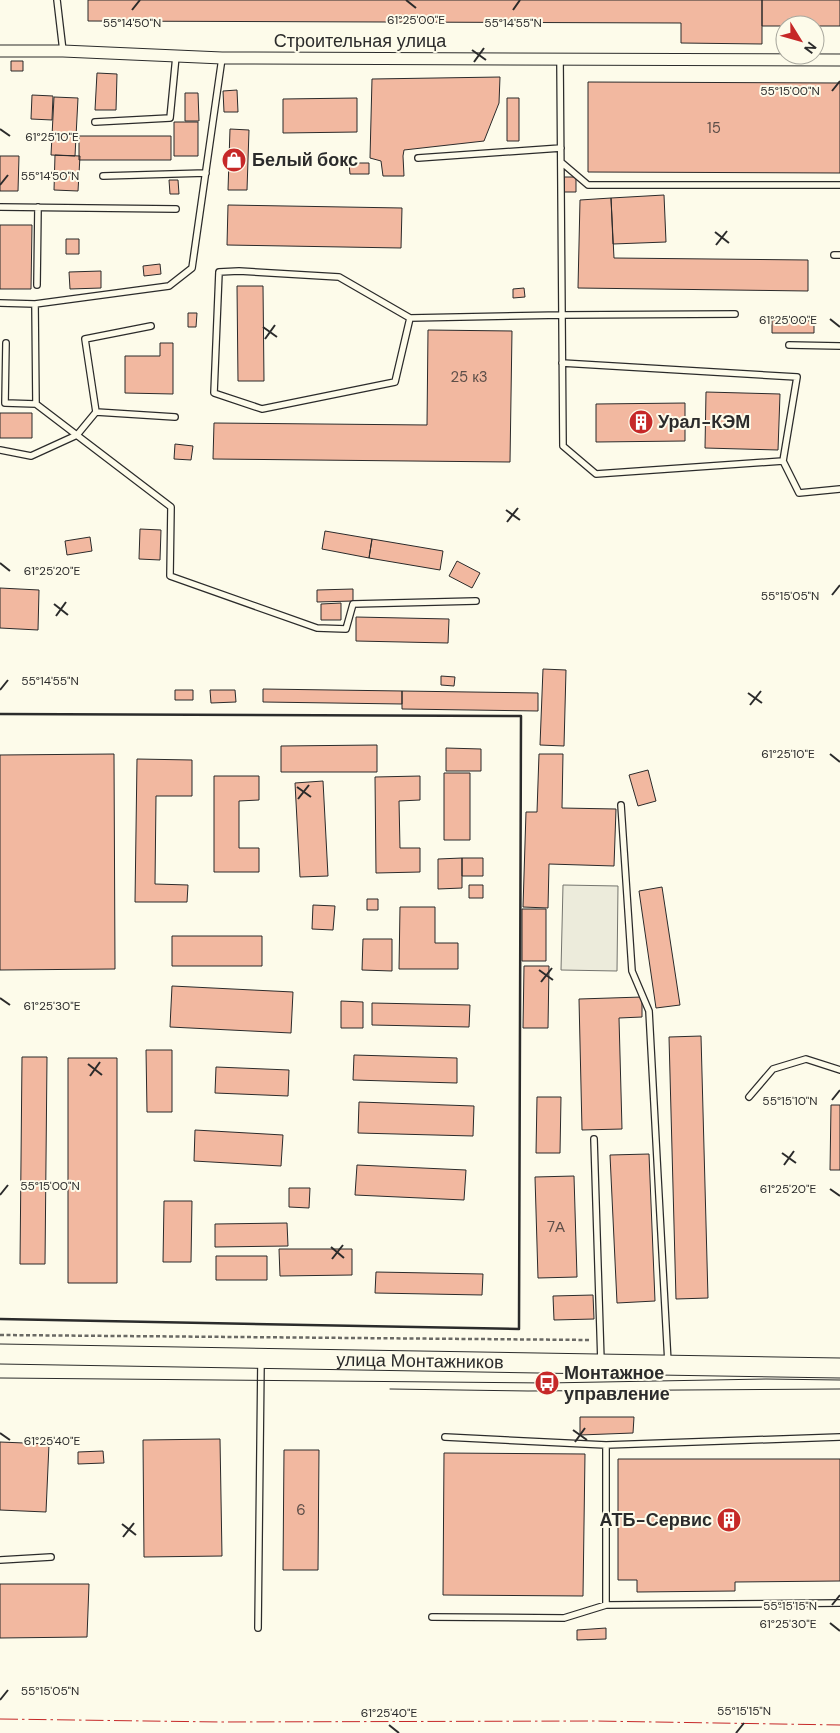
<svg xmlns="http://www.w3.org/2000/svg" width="840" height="1733" font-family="'DM Sans',sans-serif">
  <rect width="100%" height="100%" fill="#fdfbea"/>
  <path fill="#ecebdb" stroke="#74746e" d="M 563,885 L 618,886 L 617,971 L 561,970 Z"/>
  <path fill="#f2b8a0" stroke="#2b2b2b" d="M 88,0 L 762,0 L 762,44 L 681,43 L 681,23 L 88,21 Z
    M 762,0 L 840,0 L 840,26 L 762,26 Z
    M 11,61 L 23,61 L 23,71 L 11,71 Z
    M 97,73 L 117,74 L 116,110 L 95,110 Z
    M 500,77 L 499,103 L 484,141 L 404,150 L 403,156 L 404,176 L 383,176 L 381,161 L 370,158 L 372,79 Z
    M 588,82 L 840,83 L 840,173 L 588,172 Z
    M 237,90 L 238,112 L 224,112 L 223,91 Z
    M 185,93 L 198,93 L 199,121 L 185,121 Z
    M 32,95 L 53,96 L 52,120 L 31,119 Z
    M 54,97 L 78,98 L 75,156 L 51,155 Z
    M 357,98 L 357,132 L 283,133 L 283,99 Z
    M 507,98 L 519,98 L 519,141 L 507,141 Z
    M 174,122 L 198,122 L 198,156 L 174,156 Z
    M 230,129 L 249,130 L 247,190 L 228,190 Z
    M 79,136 L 171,136 L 171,160 L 79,160 Z
    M 55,155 L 80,156 L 78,191 L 54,190 Z
    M 0,156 L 19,156 L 18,191 L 0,191 Z
    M 349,163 L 369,163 L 369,174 L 350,174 Z
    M 564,177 L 576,177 L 576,192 L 564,192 Z
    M 169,180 L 178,180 L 179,194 L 170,194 Z
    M 664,195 L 666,242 L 613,244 L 611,198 Z
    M 611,198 L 614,258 L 808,260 L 808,291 L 578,288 L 580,200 Z
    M 228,205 L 402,208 L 401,248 L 227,245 Z
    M 0,225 L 32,225 L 31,289 L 0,289 Z
    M 66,239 L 79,239 L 79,254 L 66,254 Z
    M 160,264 L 161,274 L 144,276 L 143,266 Z
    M 101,271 L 101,288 L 70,289 L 69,272 Z
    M 237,286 L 263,286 L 264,381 L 238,381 Z
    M 524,288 L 525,297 L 513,298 L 513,289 Z
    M 188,313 L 197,313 L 196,327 L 188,327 Z
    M 772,320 L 814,321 L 814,333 L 772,333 Z
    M 428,330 L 512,331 L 510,462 L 213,459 L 214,423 L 427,425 Z
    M 160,343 L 173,343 L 173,394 L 125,393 L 125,356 L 160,356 Z
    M 706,392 L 780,394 L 778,450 L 705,448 Z
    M 685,403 L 685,441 L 596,442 L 596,404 Z
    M 0,413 L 32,413 L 32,438 L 0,438 Z
    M 175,444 L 193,446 L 191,460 L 174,459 Z
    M 140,529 L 161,530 L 160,560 L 139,559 Z
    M 325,531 L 372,539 L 369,558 L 322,549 Z
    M 90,537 L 92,551 L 67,555 L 65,541 Z
    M 372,539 L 443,551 L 440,570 L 369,558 Z
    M 457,561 L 480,573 L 472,588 L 449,576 Z
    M 0,588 L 39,590 L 38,630 L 0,628 Z
    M 353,589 L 353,601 L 317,602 L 317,590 Z
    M 341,603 L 341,620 L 321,620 L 321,604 Z
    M 356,617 L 449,619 L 448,643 L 356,641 Z
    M 543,669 L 566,670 L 564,746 L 540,745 Z
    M 441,676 L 455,677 L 454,686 L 441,685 Z
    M 263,689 L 402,691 L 402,704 L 263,702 Z
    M 175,690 L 193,690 L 193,700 L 175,700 Z
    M 210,690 L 235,690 L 236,702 L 211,703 Z
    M 402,691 L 538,693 L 538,711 L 402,709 Z
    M 377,745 L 377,772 L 281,772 L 281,746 Z
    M 446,748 L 481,749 L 481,771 L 446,771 Z
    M 114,754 L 115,969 L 0,970 L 0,755 Z
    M 539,754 L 563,754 L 562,808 L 616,809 L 614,866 L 549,864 L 548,908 L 523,907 L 526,812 L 537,812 Z
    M 137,759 L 192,760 L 192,796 L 156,796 L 155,884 L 188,885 L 187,902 L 135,902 Z
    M 648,770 L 656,801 L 638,806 L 629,775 Z
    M 444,773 L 470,773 L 470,840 L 444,840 Z
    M 214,776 L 259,776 L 259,800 L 239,801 L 239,848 L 259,848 L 259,872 L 214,872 Z
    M 420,776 L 420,800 L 399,801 L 400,848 L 420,848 L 420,872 L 376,873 L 375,777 Z
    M 323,781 L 328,876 L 300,877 L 295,783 Z
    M 462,858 L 483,858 L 483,876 L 462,876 Z
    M 462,858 L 462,888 L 438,889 L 438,859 Z
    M 469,885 L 483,885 L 483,898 L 469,898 Z
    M 662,887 L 680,1005 L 656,1008 L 639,891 Z
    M 367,899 L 378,899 L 378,910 L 367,910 Z
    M 313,905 L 335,906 L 333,930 L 312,929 Z
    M 400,907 L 435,907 L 435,943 L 458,943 L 458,969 L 399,969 Z
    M 522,909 L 546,909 L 546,961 L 522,961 Z
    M 172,936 L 262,936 L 262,966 L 172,966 Z
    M 363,939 L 392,939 L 392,971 L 362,970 Z
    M 524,966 L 549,966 L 548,1028 L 523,1028 Z
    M 172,986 L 293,992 L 291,1033 L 170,1027 Z
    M 642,997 L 642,1017 L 619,1018 L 622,1129 L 582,1130 L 579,999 Z
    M 341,1001 L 363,1002 L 363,1028 L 341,1028 Z
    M 372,1003 L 470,1005 L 469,1027 L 372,1025 Z
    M 701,1036 L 708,1298 L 676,1299 L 669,1037 Z
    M 146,1050 L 172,1050 L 172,1112 L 147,1112 Z
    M 354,1055 L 457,1058 L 457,1083 L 353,1080 Z
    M 22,1057 L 47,1057 L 45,1264 L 20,1264 Z
    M 68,1058 L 117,1058 L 117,1283 L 68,1283 Z
    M 216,1067 L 289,1070 L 288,1096 L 215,1093 Z
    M 537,1097 L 561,1097 L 560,1153 L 536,1153 Z
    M 359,1102 L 474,1106 L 473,1136 L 358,1133 Z
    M 831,1105 L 840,1105 L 840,1170 L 830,1170 Z
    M 195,1130 L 283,1135 L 281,1166 L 194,1161 Z
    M 649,1154 L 655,1301 L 617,1303 L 610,1155 Z
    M 357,1165 L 466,1170 L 464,1200 L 355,1195 Z
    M 574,1176 L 577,1277 L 538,1278 L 535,1177 Z
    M 289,1188 L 310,1188 L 309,1208 L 289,1207 Z
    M 164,1201 L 192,1201 L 191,1262 L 163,1262 Z
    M 287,1223 L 288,1246 L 215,1247 L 215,1224 Z
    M 279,1249 L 352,1249 L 352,1275 L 280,1276 Z
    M 216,1256 L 267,1256 L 267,1280 L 216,1280 Z
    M 376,1272 L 483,1274 L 482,1295 L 375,1293 Z
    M 593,1295 L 594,1319 L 554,1320 L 553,1296 Z
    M 580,1417 L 634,1417 L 633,1433 L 580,1435 Z
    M 220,1439 L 222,1556 L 144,1557 L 143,1440 Z
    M 0,1442 L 49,1444 L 46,1512 L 0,1510 Z
    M 284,1450 L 319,1450 L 318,1570 L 283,1570 Z
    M 103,1451 L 104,1463 L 78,1464 L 78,1452 Z
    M 444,1453 L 585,1454 L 583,1596 L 443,1595 Z
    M 618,1459 L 840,1459 L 840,1581 L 735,1582 L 735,1591 L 637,1592 L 637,1580 L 618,1580 Z
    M 0,1584 L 89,1584 L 87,1637 L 0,1638 Z
    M 606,1628 L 606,1639 L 577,1640 L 577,1630 Z"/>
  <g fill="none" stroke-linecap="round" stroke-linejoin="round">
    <defs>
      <path id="service" d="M 57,0 L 63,51
        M 560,59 L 563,446 L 596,474 L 783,461 L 799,493 L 840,489
        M 95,122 L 170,118 L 176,56
        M 418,158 L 561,148
        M 561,162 L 588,185 L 840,185
        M 103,176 L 206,173
        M 0,207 L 176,209
        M 834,255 L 840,255
        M 37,285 L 38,207
        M 0,303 L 35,304 L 169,286 L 192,268 L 222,58
        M 35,304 L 36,404 L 171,507 L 170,576 L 317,628 L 346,629 L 353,604 L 476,601
        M 410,318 L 395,382 L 262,409 L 214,393 L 219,272 L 239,271 L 339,277 L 410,318 L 562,315 L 735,314
        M 151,326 L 85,339 L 96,412 L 175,417
        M 6,343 L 5,403 L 36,404
        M 789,345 L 840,346
        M 562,363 L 797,377 L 783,461
        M 0,450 L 31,456 L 77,435 L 96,412
        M 621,805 L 632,971 L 649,1011 L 668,1363
        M 749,1097 L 773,1069 L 806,1059 L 840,1070
        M 594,1139 L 601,1362
        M 445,1437 L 606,1445
        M 840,1437 L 606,1445 L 606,1605 L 840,1603
        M 0,1560 L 51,1557
        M 432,1617 L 564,1618 L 606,1605
        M 258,1628 L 261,1361"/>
      <path id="minor" d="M 0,51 L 63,51 L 222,58 L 840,60"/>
      <g id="primary">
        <path id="s1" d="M 0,1354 L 840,1368"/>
      </g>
    </defs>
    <use href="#service" stroke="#2b2b2b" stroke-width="8"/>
    <use href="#minor" stroke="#2b2b2b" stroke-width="13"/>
    <use href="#primary" stroke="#2b2b2b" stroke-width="21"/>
    <path stroke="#6a6964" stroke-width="2.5" stroke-dasharray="4 2.5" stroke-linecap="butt" d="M 0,1335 L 591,1340"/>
    <use href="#service" stroke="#fdfbea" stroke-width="5.5"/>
    <use href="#minor" stroke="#fdfbea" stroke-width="11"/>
    <use href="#primary" stroke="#fdfbea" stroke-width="19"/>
    <path stroke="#2b2b2b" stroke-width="1" d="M 0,1378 L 547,1383 L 766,1379 L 840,1380
      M 390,1389 L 528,1391 L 840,1389"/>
    <path stroke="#2b2b2b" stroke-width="2.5" d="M 0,714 L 521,716 L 519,1329 L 0,1319"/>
    <path stroke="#c62828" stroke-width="1" stroke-dasharray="18 4 2.5 4" stroke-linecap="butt" d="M 0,1719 L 220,1722 L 594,1721 L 840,1725"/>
  </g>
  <path fill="none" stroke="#2b2b2b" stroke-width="2" d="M 406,0 L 416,8M 132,10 L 140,0M 513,10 L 520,0M 472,50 L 486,60M 474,62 L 484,48M 832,91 L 840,81M 0,129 L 10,136M 0,185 L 8,175M 715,232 L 729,243M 716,245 L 727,231M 830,319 L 840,327M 263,327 L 277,337M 265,339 L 275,325M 506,510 L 520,520M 507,522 L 518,508M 0,563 L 10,571M 832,595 L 840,585M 54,604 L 68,615M 56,616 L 66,602M 0,690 L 8,680M 748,693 L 762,703M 750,705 L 761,691M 830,754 L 840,762M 297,787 L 311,797M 298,799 L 309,785M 539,970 L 553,980M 541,982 L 552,968M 0,998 L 10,1005M 88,1064 L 102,1075M 90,1076 L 100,1062M 832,1100 L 840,1090M 782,1153 L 796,1163M 784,1165 L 794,1151M 830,1189 L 840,1196M 0,1195 L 8,1185M 331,1247 L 344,1258M 332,1259 L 343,1245M 573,1430 L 587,1440M 0,1433 L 10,1440M 575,1442 L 585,1428M 122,1524 L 136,1535M 123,1537 L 134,1523M 832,1605 L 840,1595M 830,1623 L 840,1631M 0,1700 L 8,1690M 389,1725 L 399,1733M 736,1733 L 744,1723"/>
  <defs>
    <symbol id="shop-disc" viewBox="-11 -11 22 22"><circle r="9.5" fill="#c62828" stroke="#fdfbea"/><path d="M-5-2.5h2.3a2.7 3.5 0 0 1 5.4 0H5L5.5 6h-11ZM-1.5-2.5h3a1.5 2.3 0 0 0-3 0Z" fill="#fff"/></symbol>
    <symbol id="building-disc" viewBox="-11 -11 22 22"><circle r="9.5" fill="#c62828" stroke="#fdfbea"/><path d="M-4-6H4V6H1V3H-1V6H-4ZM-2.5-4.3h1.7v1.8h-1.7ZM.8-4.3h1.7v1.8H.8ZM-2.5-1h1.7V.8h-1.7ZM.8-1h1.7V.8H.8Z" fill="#fff"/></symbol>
    <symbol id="bus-disc" viewBox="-11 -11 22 22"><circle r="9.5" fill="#c62828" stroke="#fdfbea"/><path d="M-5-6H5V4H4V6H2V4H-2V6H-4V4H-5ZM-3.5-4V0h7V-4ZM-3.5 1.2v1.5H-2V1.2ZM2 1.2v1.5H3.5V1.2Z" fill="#fff"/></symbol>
  </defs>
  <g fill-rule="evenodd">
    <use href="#shop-disc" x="220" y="146" width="28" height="28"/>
    <use href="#building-disc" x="627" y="408" width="28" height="28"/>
    <use href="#bus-disc" x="533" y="1369" width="28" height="28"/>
    <use href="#building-disc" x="715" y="1506" width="28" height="28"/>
  </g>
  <g text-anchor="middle" stroke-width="4" stroke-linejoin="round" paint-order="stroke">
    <g font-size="15" fill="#5d4e48">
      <text x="714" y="133">15</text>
      <text x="469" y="382">25 к3</text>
      <text x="556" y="1232">7А</text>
      <text x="301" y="1515">6</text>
    </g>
    <g font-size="18" fill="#2b2b2b" stroke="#fdfbea">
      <text x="360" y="47">Строительная улица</text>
      <text dy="6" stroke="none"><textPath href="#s1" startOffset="420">улица Монтажников</textPath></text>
    </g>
    <g font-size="18" font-weight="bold" fill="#2b2b2b" stroke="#fdfbea" text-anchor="start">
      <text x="252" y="166">Белый бокс</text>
      <text x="658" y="428">Урал-КЭМ</text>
      <text x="564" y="1379">Монтажное<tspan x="564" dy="21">управление</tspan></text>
      <text x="712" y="1526" text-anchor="end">АТБ-Сервис</text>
    </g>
  </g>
  <g font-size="12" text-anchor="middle" fill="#2b2b2b" stroke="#fdfbea" stroke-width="4" stroke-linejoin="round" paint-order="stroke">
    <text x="416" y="24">61°25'00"E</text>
    <text x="132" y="27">55°14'50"N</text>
    <text x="513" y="27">55°14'55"N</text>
    <text x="790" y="95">55°15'00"N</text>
    <text x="52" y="141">61°25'10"E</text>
    <text x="50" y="180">55°14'50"N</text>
    <text x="788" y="324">61°25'00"E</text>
    <text x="52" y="575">61°25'20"E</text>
    <text x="790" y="600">55°15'05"N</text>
    <text x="50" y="685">55°14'55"N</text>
    <text x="788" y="758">61°25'10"E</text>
    <text x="52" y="1010">61°25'30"E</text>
    <text x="790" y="1105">55°15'10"N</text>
    <text x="50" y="1190">55°15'00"N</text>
    <text x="788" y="1193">61°25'20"E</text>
    <text x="52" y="1445">61°25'40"E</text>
    <text x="790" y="1610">55°15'15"N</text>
    <text x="788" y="1628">61°25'30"E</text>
    <text x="50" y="1695">55°15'05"N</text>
    <text x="744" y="1715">55°15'15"N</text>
    <text x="389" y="1717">61°25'40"E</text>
  </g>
  <g transform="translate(800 40) rotate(127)"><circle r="24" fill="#fdfbea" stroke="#a9a89e"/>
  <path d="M0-4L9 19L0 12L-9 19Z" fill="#c62828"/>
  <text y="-8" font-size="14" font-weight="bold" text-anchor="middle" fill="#2b2b2b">N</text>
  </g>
</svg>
